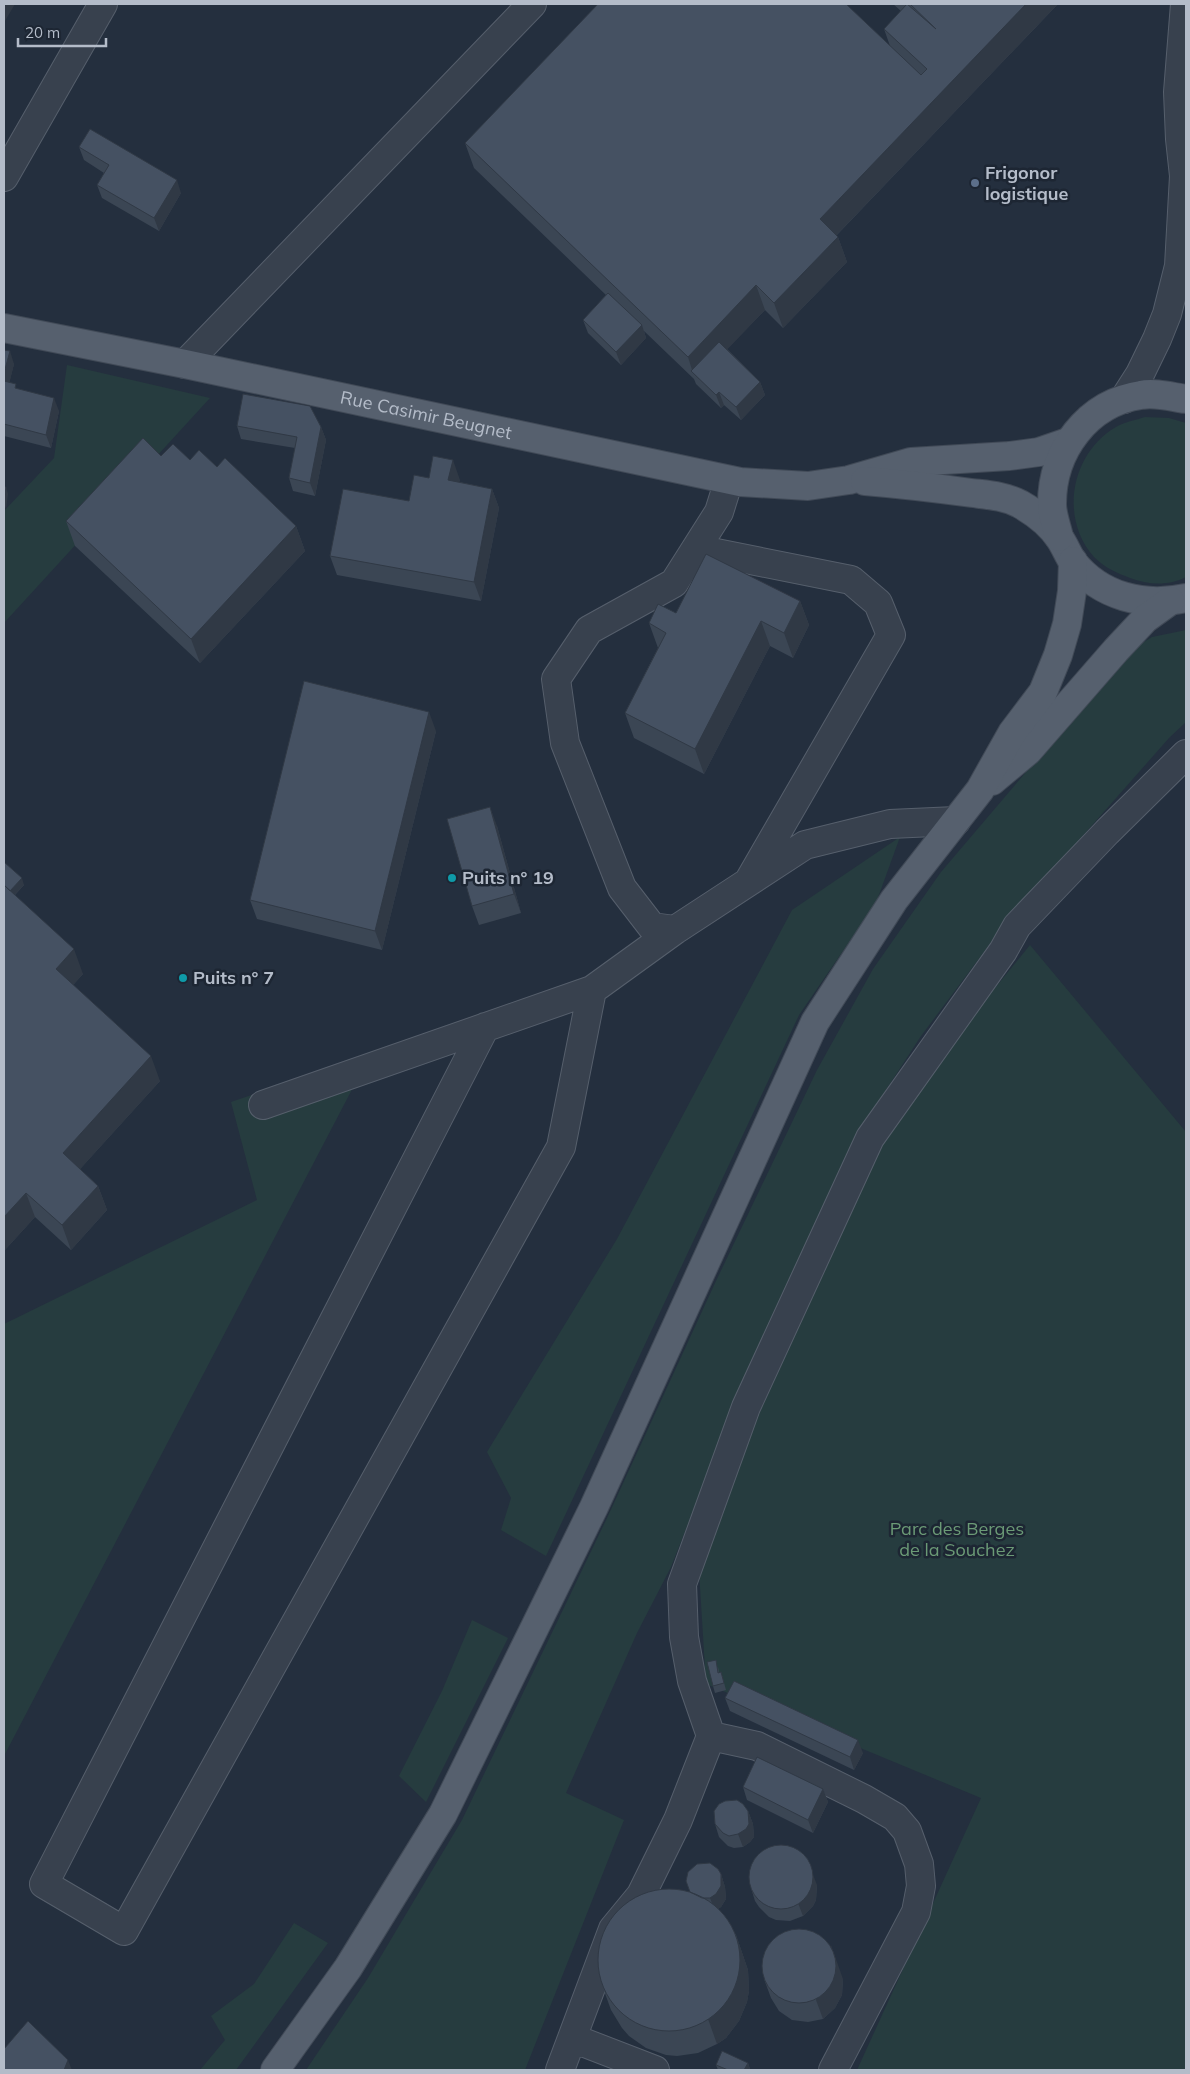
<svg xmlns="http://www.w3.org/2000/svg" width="1190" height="2074" font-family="Mulish,sans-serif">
  <rect width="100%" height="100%" fill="#242f3e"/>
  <path fill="#263c3f" d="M 67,365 L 210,398 L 4,623 L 4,511 L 54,458 Z
    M 1145,417 L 1169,418 L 1186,423 L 1186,577 C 1169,586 1148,585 1130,578 C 1117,573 1105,568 1094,557 C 1059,518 1071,453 1116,427 C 1124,422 1136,420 1145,417 Z
    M 1186,630 L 1186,722 L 1169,738 L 1005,924 L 921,1036 L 858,1133 L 736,1402 L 671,1567 L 637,1633 L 566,1793 L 624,1820 L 525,2070 L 306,2070 L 368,1978 L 462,1820 L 608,1516 L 716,1281 L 817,1070 L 873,969 L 941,872 L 1129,651 L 1152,637 Z
    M 900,837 L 876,903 L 799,1015 L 546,1556 L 501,1530 L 511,1498 L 487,1452 L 617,1239 L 792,910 Z
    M 1030,945 L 1186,1132 L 1186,2070 L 857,2070 L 981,1798 L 706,1684 L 699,1571 L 761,1409 L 882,1143 L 941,1054 Z
    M 370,1055 L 4,1756 L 4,1324 L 257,1200 L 231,1102 Z
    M 472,1620 L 508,1638 L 426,1802 L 399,1776 L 442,1691 Z
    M 294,1923 L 328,1943 L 236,2070 L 200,2070 L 225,2040 L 211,2016 L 254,1984 Z"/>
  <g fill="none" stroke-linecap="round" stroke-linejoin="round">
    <defs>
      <path id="minor" d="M 4,177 L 103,4
        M 185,364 L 532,4
        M 1124,399 L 1140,374 L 1157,339 L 1167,314 L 1179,266 L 1184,176 L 1180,139 L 1178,92 L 1185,4
        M 729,480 L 719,512 L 674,583 L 589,630 L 556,679 L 565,743 L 622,888 L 652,927 L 675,930 L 805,845 L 890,824 L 956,821
        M 696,549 L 851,580 L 878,603 L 891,635 L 750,879
        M 485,1027 L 44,1884 L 124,1931 L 561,1147 L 592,990
        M 263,1105 L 592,990 L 675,930
        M 711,1736 L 757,1746 L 864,1799 L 895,1817 L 907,1831 L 919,1864 L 921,1886 L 916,1912 L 833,2070
        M 572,2038 L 655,2070
        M 560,2070 L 613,1929 L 641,1895 L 678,1820 L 711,1736 L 692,1681 L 684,1637 L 682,1584 L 746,1407 L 870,1138 L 1003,951 L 1017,926 L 1107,832 L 1186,754"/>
      <g id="major">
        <path id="s1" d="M 4,328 L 185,364 L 740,482 L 808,486 L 849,480 L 911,462 L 1009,456 L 1039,452 L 1068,442"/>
        <path d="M 865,481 C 901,484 936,488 972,493 C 988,495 1005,496 1020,504 C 1034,512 1051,525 1060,539 C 1065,546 1068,555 1073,562 C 1101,597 1144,607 1186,598"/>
        <path d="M 1059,537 C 1057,527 1052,515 1052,504 C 1052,451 1087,403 1141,395 C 1155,392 1172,397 1186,399"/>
        <path d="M 992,781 L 1028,751 L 1116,650 L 1145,619 L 1170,601"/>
        <path d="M 275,2070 L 348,1968 L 443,1814 L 594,1507 L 815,1022 L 894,900 L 980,790 L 1012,733 L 1043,692 L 1058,655 L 1067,624 L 1072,591 L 1073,561"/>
      </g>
    </defs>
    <use href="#minor" stroke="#565f6c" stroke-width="30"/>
    <use href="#major" stroke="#414a57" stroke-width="30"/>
    <use href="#minor" stroke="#38414e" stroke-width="28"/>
    <use href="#major" stroke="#56606e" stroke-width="28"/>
  </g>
  <path fill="#3b4654" d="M 893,4 L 1058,4 L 836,236 L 838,237 L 847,262 L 783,328 L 765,310 L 727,349 L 760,382 L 765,395 L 741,420 L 724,405 L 721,408 L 696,384 L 694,379 L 644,331 L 646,338 L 621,365 L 588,333 L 583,320 L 606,295 L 474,168 L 465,143 L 890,46 L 884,29 L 901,11 Z
    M 79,147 L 181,193 L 159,231 L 102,198 L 97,185 L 104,173 L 84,160 Z
    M 4,350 L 14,364 L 9,383 L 18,389 L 59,411 L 51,448 L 4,436 Z
    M 237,426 L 321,427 L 326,440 L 315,496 L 293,491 L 289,478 L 295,448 L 241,439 Z
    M 161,456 L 190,460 L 217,467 L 296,526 L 305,551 L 200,663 L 75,546 L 66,521 Z
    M 429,478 L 460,480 L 459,482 L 492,489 L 499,508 L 481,601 L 337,575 L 330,556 L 409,501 Z
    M 800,601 L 809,625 L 793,658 L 770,646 L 704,774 L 634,738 L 625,713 L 658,648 L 649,623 Z
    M 436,731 L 382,950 L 257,919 L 250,900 Z
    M 497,826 L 521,913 L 479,925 L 472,906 Z
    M 4,862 L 24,885 L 15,895 L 83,974 L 73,985 L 160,1081 L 80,1169 L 98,1186 L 107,1210 L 71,1250 L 35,1217 L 4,1251 Z
    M 718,1667 L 719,1672 L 721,1672 L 723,1679 L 726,1690 L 715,1693 L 713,1686 Z
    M 725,1698 L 863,1753 L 854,1770 L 730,1711 Z
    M 743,1787 L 823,1789 L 828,1802 L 813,1833 L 747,1800 Z
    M 748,1811 L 753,1824 L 754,1837 L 750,1842 L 743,1847 L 734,1848 L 728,1846 L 719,1837 L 715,1824 Z
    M 721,1874 L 725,1887 L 726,1899 L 721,1907 L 718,1909 L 736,1935 L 748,1970 L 749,1991 L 747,2002 L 739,2021 L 726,2038 L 717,2044 L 698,2053 L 677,2056 L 666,2055 L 646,2048 L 629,2036 L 622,2028 L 611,2010 L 602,1985 L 690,1892 Z
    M 817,1885 L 816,1900 L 813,1906 L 803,1916 L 790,1921 L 776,1920 L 769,1917 L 759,1907 L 755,1901 L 751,1888 Z
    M 764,1979 L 843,1979 L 842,1995 L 835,2008 L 823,2019 L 808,2022 L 792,2020 L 779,2011 L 771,1998 Z
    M 748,2063 L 750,2069 L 750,2070 L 718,2070 L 716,2065 Z"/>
  <path fill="#303945" d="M 4,4 L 15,4 L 5,21 L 4,18 Z
    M 1026,4 L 1058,4 L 828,244 L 820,219 Z
    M 177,180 L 181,193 L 159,231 L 154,218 Z
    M 838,237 L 847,262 L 783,328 L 774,303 Z
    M 756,285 L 765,310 L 699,379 L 693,373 L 688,357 Z
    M 642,325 L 646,338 L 621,365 L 616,352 Z
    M 10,351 L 14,364 L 7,393 L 4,386 L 4,373 Z
    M 760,382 L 765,395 L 741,420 L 736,407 Z
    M 719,392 L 724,405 L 721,408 L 716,395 Z
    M 54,398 L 59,411 L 51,448 L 46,435 Z
    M 321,427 L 326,440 L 315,496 L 310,483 Z
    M 453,460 L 460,480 L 455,499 L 448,480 Z
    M 6,487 L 8,494 L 6,509 L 4,503 Z
    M 492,489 L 499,508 L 481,601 L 474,582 Z
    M 296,526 L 305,551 L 200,663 L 191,639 Z
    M 800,601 L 809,625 L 793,658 L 784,633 Z
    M 761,621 L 770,646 L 704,774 L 695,749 Z
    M 429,712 L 436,731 L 382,950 L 375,931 Z
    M 490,807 L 497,826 L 521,913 L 514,894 Z
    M 22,878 L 24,885 L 6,904 L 4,898 Z
    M 74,949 L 83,974 L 65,994 L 56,969 Z
    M 151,1056 L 160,1081 L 72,1178 L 63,1153 Z
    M 98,1186 L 107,1210 L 71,1250 L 62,1225 Z
    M 26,1193 L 35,1217 L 4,1251 L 4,1217 Z
    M 858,1740 L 863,1753 L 854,1770 L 850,1757 Z
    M 823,1789 L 828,1802 L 813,1833 L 808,1820 Z
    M 748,1811 L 753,1824 L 754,1837 L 750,1842 L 743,1847 L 738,1834 Z
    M 812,1872 L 817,1885 L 816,1900 L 813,1906 L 803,1916 L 798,1903 Z
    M 721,1874 L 725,1887 L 726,1899 L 721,1907 L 715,1911 L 710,1898 Z
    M 736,1935 L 748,1970 L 749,1991 L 747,2002 L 739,2021 L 726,2038 L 717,2044 L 708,2019 Z
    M 831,1945 L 843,1979 L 842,1995 L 835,2008 L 823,2019 L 816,2000 Z
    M 68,2060 L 72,2070 L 64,2070 Z
    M 748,2063 L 750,2069 L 750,2070 L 744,2070 Z"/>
  <path fill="#455162" stroke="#303945" d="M 598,4 L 846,4 L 921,75 L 927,69 L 884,29 L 907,4 L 936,29 L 910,4 L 1026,4 L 820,219 L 838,237 L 774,303 L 756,285 L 688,357 L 465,143 Z
    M 90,129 L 177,180 L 154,218 L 97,185 L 109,165 L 79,147 Z
    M 608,293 L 642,325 L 616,352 L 583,320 Z
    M 719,342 L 760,382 L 736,407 L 719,392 L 716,395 L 691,371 Z
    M 4,350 L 10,351 L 4,373 Z
    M 4,381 L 16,384 L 15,388 L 54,398 L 46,435 L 4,424 Z
    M 243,394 L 310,406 L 321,427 L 310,483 L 289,478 L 297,437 L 237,426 Z
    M 143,438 L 161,456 L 173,444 L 190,460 L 199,450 L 217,467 L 225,458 L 296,526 L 191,639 L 66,521 Z
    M 433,456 L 453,460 L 448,480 L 492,489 L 474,582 L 330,556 L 343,489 L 409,501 L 414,475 L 429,478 Z
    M 4,487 L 6,487 L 4,501 Z
    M 706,554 L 800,601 L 784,633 L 761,621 L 695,749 L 625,713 L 666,633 L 649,623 L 658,604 L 676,613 Z
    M 304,681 L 429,712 L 375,931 L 250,900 Z
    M 490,807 L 514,894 L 472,906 L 447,819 Z
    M 4,862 L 22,878 L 10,891 L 4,885 Z
    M 4,885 L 74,949 L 56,969 L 151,1056 L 63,1153 L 98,1186 L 62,1225 L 26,1193 L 4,1217 Z
    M 716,1660 L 718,1673 L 721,1672 L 724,1683 L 713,1686 L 707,1662 Z
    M 734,1681 L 858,1740 L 850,1757 L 725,1698 Z
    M 757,1757 L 823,1789 L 808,1820 L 743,1787 Z
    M 737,1800 L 743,1804 L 748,1811 L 749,1824 L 746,1829 L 738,1834 L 729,1836 L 723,1833 L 715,1824 L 714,1811 L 719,1804 L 725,1801 Z
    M749 1877a32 32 0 1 1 64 0a32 32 0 1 1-64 0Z
    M 710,1863 L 718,1869 L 721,1874 L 721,1886 L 716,1894 L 710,1898 L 702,1898 L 690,1892 L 686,1881 L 688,1872 L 697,1864 Z
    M598 1960a71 71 0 1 1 142 0a71 71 0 1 1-142 0Z
    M762 1966a37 37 0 1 1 74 0a37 37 0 1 1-74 0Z
    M 28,2021 L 68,2060 L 64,2070 L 4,2070 L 4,2049 Z
    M 722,2051 L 748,2063 L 744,2070 L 728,2070 L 716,2065 Z"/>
  <circle fill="#5c6f8a" stroke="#1d2633" stroke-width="2" cx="975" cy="183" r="5"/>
  <g fill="#0f9aa8" stroke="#1d2633" stroke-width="2">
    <circle cx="452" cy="878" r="5"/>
    <circle cx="183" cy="978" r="5"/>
  </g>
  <g text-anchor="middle" stroke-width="5" stroke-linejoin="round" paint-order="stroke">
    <g font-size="18" font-weight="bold" fill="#b4bcc9" stroke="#1d2633" text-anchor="start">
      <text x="985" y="179">Frigonor<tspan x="985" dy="21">logistique</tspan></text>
      <text x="462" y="884">Puits n° 19</text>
      <text x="193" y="984">Puits n° 7</text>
    </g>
    <g font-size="18" fill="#b4bcc9" stroke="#1d2633">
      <text dy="6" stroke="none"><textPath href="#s1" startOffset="431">Rue Casimir Beugnet</textPath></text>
    </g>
    <g font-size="18" fill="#6b9a76" stroke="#1d2633">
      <text x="957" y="1535">Parc des Berges<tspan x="957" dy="21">de la Souchez</tspan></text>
    </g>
  </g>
  <rect width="1190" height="2074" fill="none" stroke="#b4bcc9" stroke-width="10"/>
  <path d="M18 38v8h88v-8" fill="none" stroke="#b4bcc9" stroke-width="2.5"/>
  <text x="25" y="38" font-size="15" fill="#b4bcc9" stroke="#1d2633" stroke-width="4" paint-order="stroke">20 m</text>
</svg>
